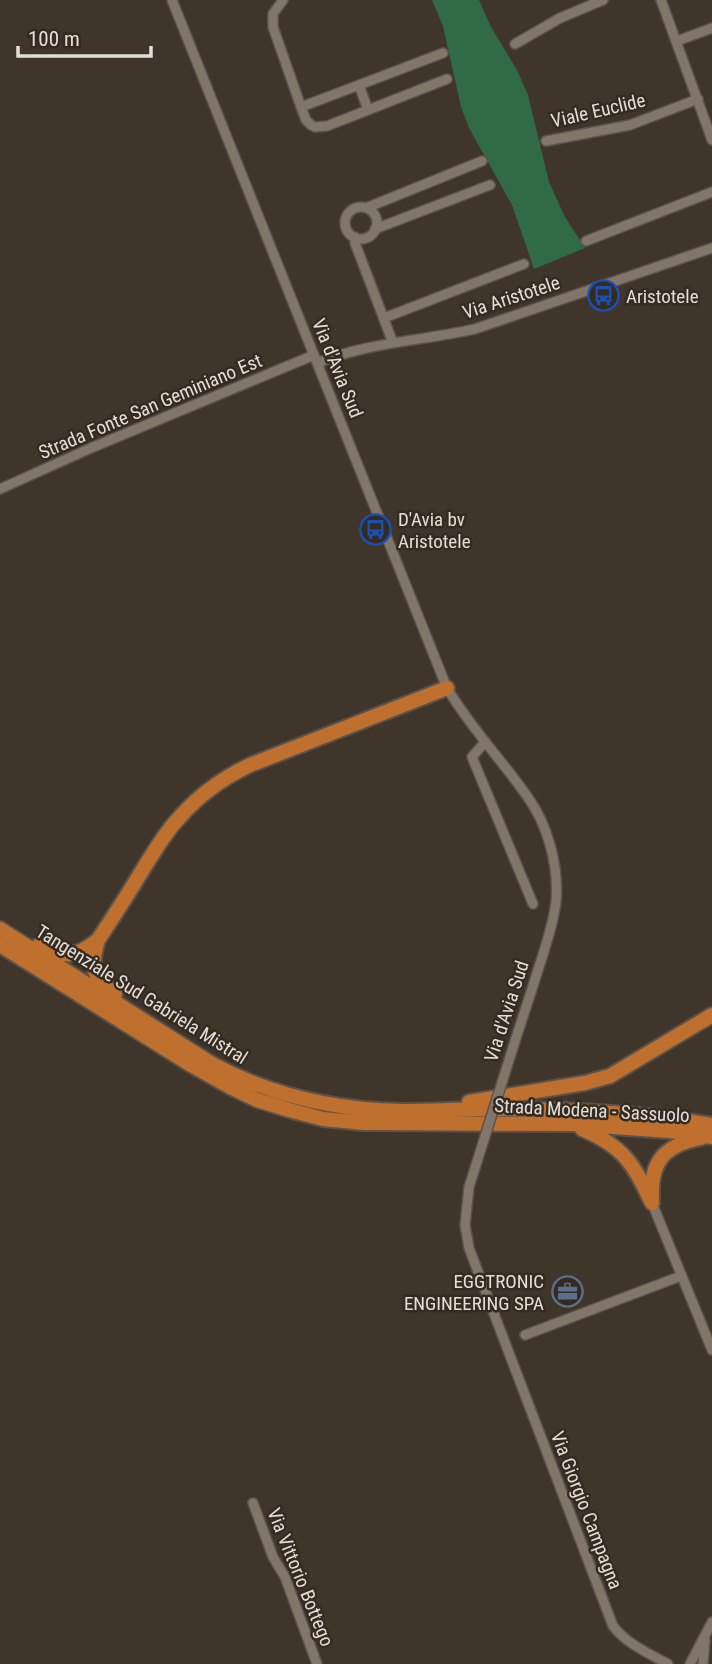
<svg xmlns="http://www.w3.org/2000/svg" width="712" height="1664" font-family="'Roboto Condensed',sans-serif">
  <rect width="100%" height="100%" fill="#3f352b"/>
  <path fill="#316a46" d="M 432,0 L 479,0 L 490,25 L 517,70 L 528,95 L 549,182 L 565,217 L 585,248 L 534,269 L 512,205 L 469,128 L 461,107 L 443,26 Z"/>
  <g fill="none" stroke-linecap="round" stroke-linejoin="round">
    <defs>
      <path id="minor" d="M 172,0 L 447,688 C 470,727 501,759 527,796 C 548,825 559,866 556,902 C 553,926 545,948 538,970 C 529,999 519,1028 510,1057
        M 283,0 L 273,14 L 273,27 L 301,107 L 306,120 L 311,125 L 315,127 L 327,126 L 368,110 L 359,85 L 301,107
        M 661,0 L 712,140
        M 677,41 L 712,28
        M 515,44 L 560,18 L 603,0
        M 359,85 L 443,53
        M 368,110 L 447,79
        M 546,141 L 630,125 L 698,99
        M345 223a16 16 0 1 1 32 0a16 16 0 1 1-32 0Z
        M 366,208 L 482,161
        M 375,229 L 490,185
        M 355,237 L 355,243 L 393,343
        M 586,241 L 712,192
        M 384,318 L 524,264
        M 317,363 C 369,342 421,341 475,329 L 712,248
        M 0,489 L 91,448 L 314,355
        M 485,742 L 472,757 L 533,904
        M 469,1187 L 465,1225 L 469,1248 L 613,1626 C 627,1644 648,1653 668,1664
        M 652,1203 L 712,1350
        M 525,1335 L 681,1276
        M 253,1503 L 273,1557 L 285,1577 L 317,1664
        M 690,1664 L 712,1622
        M 703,1664 L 705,1640"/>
      <path id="highway" d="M 0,929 L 212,1064 C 272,1096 334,1110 402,1111 C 433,1111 463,1109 493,1109 C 566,1109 640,1112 712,1125
        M 0,945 L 191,1065 L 230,1087 L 257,1100 L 289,1110 L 323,1119 L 364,1123 L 571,1124 L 670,1131 L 712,1137
        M 39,945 C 65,959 76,957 98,940
        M 115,994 C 92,977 90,966 98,940 C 114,916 130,891 145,866 C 156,849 166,831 180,817 C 200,794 223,778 250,765 L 447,688
        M 469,1102 L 585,1083 L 610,1076 L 712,1015
        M 582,1129 C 624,1147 633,1163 652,1203
        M 652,1198 C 650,1161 665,1145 701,1138"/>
    </defs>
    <use href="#minor" stroke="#5b524a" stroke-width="12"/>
    <use href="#highway" stroke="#5b524a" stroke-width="18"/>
    <use href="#minor" stroke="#82766b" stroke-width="9"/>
    <use href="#highway" stroke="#bf702e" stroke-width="14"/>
    <defs>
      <path id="minor-bridge" d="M 469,1187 L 510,1057"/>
    </defs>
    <use href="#minor-bridge" stroke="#5b524a" stroke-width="12" stroke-linecap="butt"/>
    <use href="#minor-bridge" stroke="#82766b" stroke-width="9"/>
  </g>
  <defs>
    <symbol id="bus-ring" viewBox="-11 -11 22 22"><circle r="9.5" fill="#342b21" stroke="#1a4fb4" stroke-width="1.5"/><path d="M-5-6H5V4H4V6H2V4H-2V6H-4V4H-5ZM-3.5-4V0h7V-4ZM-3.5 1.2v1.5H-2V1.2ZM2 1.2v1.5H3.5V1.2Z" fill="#1a4fb4"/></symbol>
    <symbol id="office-ring" viewBox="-11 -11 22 22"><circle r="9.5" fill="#342b21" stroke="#5c6f8a" stroke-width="1.5"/><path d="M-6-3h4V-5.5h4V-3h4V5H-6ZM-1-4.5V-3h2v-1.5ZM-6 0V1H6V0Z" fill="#5c6f8a"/></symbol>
  </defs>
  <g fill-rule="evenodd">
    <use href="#bus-ring" x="586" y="278" width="35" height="35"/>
    <use href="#bus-ring" x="358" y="512" width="35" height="35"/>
    <use href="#office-ring" x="550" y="1274" width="35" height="35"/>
  </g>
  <g text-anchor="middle" stroke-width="5" stroke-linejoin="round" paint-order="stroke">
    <g font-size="19" fill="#e5ded8" stroke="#342b21">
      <text transform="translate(598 110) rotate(-13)" y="7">Viale Euclide</text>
      <text transform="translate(511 297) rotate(-18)" y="7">Via Aristotele</text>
      <text transform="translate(338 368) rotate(68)" y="7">Via d'Avia Sud</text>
      <text transform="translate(150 406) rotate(-23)" y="7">Strada Fonte San Geminiano Est</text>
      <text transform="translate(142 994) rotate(32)" y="7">Tangenziale Sud Gabriela Mistral</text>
      <text transform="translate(506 1011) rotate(-72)" y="7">Via d'Avia Sud</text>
      <text transform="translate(592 1110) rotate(3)" y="7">Strada Modena - Sassuolo</text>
      <text transform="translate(587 1510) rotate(69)" y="7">Via Giorgio Campagna</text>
      <text transform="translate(301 1577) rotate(68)" y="7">Via Vittorio Bottego</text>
    </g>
    <g font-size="19" fill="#e5ded8" stroke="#342b21" text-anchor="start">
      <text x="626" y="303">Aristotele</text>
      <text x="398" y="526">D'Avia bv<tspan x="398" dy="22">Aristotele</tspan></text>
      <text x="544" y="1288" text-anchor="end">EGGTRONIC<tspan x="544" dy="22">ENGINEERING SPA</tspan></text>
    </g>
  </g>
  <path d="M18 46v10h133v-10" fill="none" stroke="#e5ded8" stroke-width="3.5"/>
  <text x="28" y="46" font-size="21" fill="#e5ded8" stroke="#342b21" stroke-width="5" paint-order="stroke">100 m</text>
</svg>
